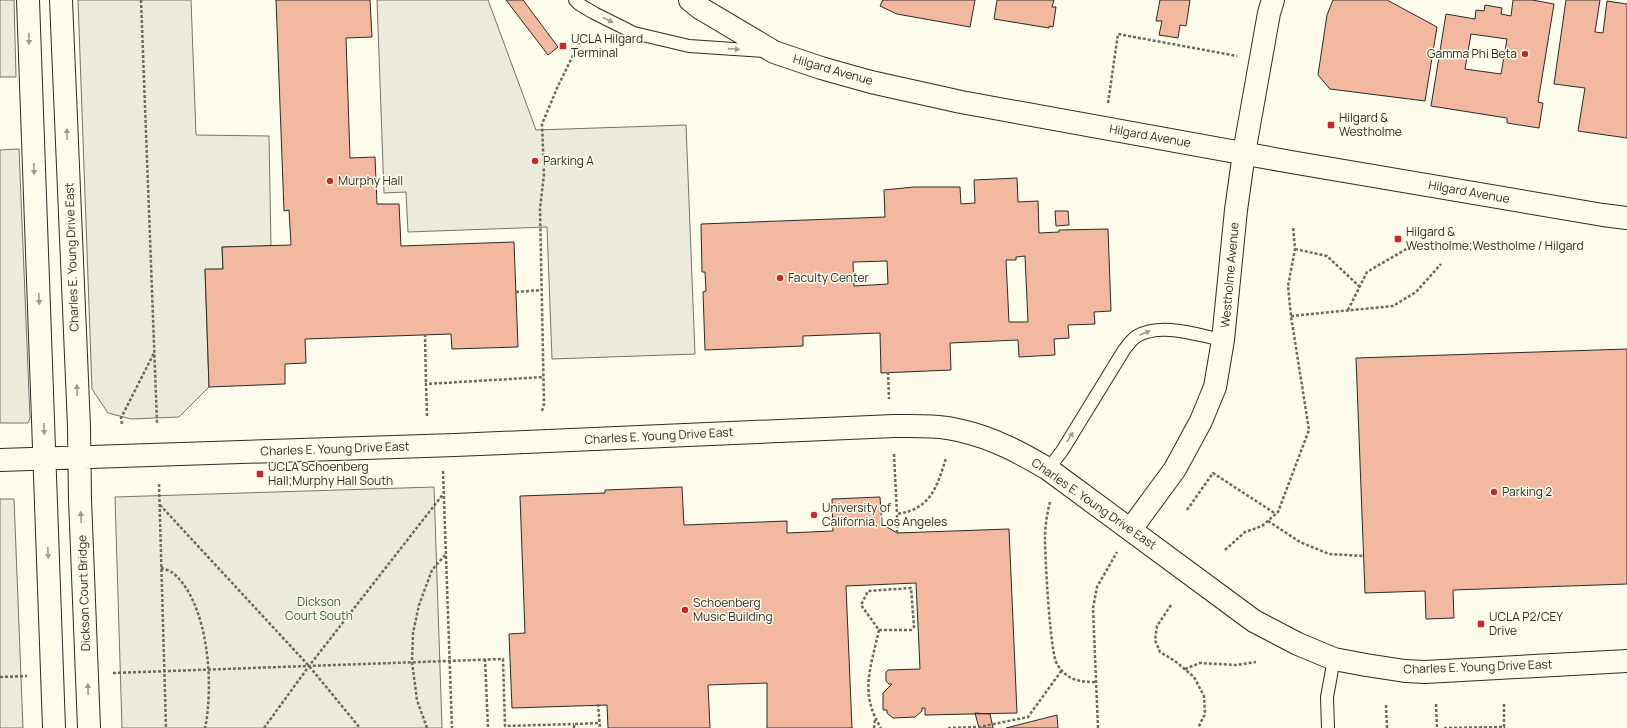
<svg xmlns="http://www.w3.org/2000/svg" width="1627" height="728" font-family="Manrope,sans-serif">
  <rect width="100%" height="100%" fill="#fdfbea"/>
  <path fill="#ecebdb" stroke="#74746e" d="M 0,0 L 14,0 L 16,77 L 0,77 Z
    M 78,0 L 191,0 L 196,135 L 269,136 L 271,246 L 222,247 L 223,269 L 205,270 L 209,387 L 179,417 L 131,419 L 108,413 L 92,389 Z
    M 19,149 L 30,418 L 28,423 L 0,423 L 0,150 Z
    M 434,487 L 442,728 L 122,728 L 115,497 Z
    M 0,499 L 14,499 L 23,728 L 0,728 Z"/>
  <path fill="#eceadb" stroke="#74746e" d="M 377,0 L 488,0 L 536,130 L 686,125 L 695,354 L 552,359 L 547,227 L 408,232 L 406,192 L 384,193 Z"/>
  <path fill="#f2b8a0" stroke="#2b2b2b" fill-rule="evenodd" d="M 276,0 L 370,0 L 372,37 L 346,38 L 350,158 L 375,157 L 377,204 L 399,204 L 401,246 L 514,242 L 518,347 L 452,349 L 451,334 L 305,339 L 306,363 L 285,364 L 285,384 L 209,387 L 205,269 L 223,269 L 222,247 L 291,245 L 289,210 L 284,211 Z
    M 506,0 L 523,0 L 558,47 L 548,55 Z
    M 883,0 L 975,0 L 970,27 L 897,14 L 880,6 Z
    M 997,0 L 1054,0 L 1052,7 L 1056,7 L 1053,27 L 1049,26 L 1049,28 L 994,19 Z
    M 1160,0 L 1190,0 L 1186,26 L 1180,25 L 1178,38 L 1159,35 L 1162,21 L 1156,21 Z
    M 1333,0 L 1387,0 L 1437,27 L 1425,101 L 1330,89 L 1318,75 L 1327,15 Z
    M 1513,0 L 1532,0 L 1554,4 L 1538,102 L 1543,103 L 1539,128 L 1507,123 L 1507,118 L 1431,106 L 1446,14 L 1475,19 L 1476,10 L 1484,11 L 1485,5 L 1502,8 L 1501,14 L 1511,16 ZM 1471,34 L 1507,39 L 1501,74 L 1465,69 Z
    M 1566,0 L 1600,0 L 1595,32 L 1603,33 L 1607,1 L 1627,4 L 1627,138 L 1578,131 L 1585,88 L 1554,84 Z
    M 1017,178 L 1018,202 L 1038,201 L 1039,233 L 1059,232 L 1059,230 L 1108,229 L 1111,311 L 1094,312 L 1095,324 L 1068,325 L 1069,338 L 1054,339 L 1055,355 L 1019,357 L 1018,340 L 950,343 L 951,370 L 881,373 L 880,333 L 803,336 L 803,346 L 705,350 L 703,292 L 706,291 L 705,272 L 702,272 L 701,224 L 885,217 L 884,190 L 914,187 L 960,187 L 961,204 L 975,203 L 974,180 ZM 1025,256 L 1028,322 L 1009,322 L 1006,260 L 1016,260 L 1016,257 ZM 887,261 L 888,284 L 854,286 L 853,262 Z
    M 1055,211 L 1068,211 L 1069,225 L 1056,226 Z
    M 1627,349 L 1627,584 L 1453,590 L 1454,618 L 1426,619 L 1425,591 L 1365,593 L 1356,358 Z
    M 682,487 L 684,525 L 787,521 L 787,533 L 833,531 L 832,499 L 880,497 L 882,524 L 897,533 L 1009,529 L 1017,713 L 925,715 L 925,708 L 922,708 L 922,711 L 915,717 L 893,718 L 887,713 L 887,710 L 883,710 L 883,693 L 892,684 L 889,684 L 886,681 L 886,672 L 888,670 L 920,669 L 916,583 L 846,586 L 852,728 L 767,728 L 767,683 L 708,685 L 710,728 L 608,728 L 607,705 L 512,708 L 509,634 L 525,633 L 520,496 L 605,493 L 605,490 Z
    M 975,713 L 990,714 L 993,728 L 979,728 Z
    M 1057,715 L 1058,728 L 1006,728 Z"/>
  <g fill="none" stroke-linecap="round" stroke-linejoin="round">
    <defs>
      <path id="service" d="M 575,0 L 579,4 L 594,13 L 634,33 L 689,46 L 765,51
        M 1048,469 L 1062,451 L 1124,350 C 1128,345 1132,339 1137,336 C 1162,322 1197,335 1223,340
        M 1328,728 L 1327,697 L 1334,659"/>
      <path id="minor" d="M 28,0 L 54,728
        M 61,0 L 79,427 L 80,499 L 89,728
        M 0,460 L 455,445 L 894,426 C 916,426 940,425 962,431 C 993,438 1021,453 1048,469 L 1254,621 L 1298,644 L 1334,659 L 1366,665 L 1405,671 L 1425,672 L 1627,661
        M 1131,529 L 1175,469 L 1201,421 L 1215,387 L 1223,340 L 1236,210 L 1244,153"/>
      <path id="tertiary" d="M 690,0 L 700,8 L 774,52 L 821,68 L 871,82 L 961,102 L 1291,162 L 1603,215 L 1627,218
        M 1244,153 L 1269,13 L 1273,0"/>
    </defs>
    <use href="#service" stroke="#2b2b2b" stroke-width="14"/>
    <use href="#minor" stroke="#2b2b2b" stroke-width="24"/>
    <use href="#tertiary" stroke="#2b2b2b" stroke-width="24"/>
    <path stroke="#6a6964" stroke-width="2.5" stroke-dasharray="3 2" stroke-linecap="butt" d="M 141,0 L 157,423
      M 1108,103 L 1118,34 L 1237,56
      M 1295,249 L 1327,256 L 1360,287
      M 516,292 L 542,290
      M 1348,310 L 1367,272 L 1408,248
      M 1291,316 L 1393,306 L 1416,292 L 1441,264
      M 425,334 L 426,384
      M 888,372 L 889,399
      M 542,411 L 544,404 L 540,209 L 544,174 L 542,124 L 558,86 L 579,43
      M 427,416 L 426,384 L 544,377
      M 122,424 L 121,418 L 154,353
      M 894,454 L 897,514
      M 443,471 L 452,728
      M 159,484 L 166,728
      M 1050,502 C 1047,514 1045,527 1045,539 C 1045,556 1050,654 1057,664 C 1067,680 1078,682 1096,682
      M 160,505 L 309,666 L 360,728
      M 1187,510 L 1213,473 L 1276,514
      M 1268,521 L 1300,542 L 1329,554 L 1364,556
      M 897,533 L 897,514 C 931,509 937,487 946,458
      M 1225,550 L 1245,532 L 1262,526 L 1278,512 L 1309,430 L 1291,316 L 1288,286 L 1295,249 L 1293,226
      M 161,568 C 165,569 170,571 173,573 C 209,603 214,686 205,728
      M 1171,605 L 1157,626 L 1155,640 L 1160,652 L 1175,661 L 1194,677 L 1204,696 L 1205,714 L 1198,728
      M 879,630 L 911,630 L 914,627 L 911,588 L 868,591 L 861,605 L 879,630 C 871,667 859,693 881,728
      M 485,659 L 488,728
      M 1185,669 L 1200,663 L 1236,665 L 1256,662
      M 113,673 L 503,659 L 505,726 L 574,724
      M 0,677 L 27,676
      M 598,704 L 600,728
      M 1436,704 L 1437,728
      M 1386,705 L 1387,728
      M 264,728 L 309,666 L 444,493
      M 427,728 L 417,700 L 412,662 L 413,633 L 419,605 L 432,570 L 446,554
      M 574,728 L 574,724 L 599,723
      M 874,728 L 875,719
      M 948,728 L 979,727 L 1028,717 L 1062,670
      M 1098,728 L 1093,608 L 1097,587 L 1117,552
      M 1444,728 L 1504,727 L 1504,702"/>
    <use href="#service" stroke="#fdfbea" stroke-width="12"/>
    <use href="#minor" stroke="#fdfbea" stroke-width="22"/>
    <use href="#tertiary" stroke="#fdfbea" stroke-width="22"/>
  </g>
  <defs><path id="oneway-solid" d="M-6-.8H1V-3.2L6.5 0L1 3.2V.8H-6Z"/></defs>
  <g fill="#9e9d94">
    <use href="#oneway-solid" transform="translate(608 20) rotate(27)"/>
    <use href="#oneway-solid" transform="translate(29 39) rotate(88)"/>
    <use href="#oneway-solid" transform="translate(734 49) rotate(4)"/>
    <use href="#oneway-solid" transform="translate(67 134) rotate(-92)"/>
    <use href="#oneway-solid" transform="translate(34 169) rotate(88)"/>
    <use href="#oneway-solid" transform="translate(39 299) rotate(88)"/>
    <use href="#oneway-solid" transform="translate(1145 333) rotate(-23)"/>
    <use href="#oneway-solid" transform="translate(77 390) rotate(-92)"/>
    <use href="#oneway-solid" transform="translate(44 429) rotate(88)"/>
    <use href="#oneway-solid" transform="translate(1070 437) rotate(-58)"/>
    <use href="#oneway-solid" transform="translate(81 517) rotate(-92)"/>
    <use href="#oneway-solid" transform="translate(48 553) rotate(88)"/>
    <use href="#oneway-solid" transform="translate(88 689) rotate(-92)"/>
  </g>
  <g fill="#c62828" stroke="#fdfbea" stroke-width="1.5">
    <rect x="559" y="42" width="8" height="8" rx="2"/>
    <circle cx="1525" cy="54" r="4"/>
    <rect x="1327" y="121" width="8" height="8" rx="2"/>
    <circle cx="535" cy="161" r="4"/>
    <circle cx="330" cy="181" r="4"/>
    <rect x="1394" y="235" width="8" height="8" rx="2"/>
    <circle cx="780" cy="278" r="4"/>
    <rect x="256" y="470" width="8" height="8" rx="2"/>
    <circle cx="1494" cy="492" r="4"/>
    <circle cx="814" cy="515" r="4"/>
    <circle cx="685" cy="610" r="4"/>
    <rect x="1477" y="620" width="8" height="8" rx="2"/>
  </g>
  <g text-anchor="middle" stroke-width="3" stroke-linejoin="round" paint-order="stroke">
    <g font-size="12" fill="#2b2b2b" stroke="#fdfbea" text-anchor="start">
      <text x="571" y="43">UCLA Hilgard<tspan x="571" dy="14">Terminal</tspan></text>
      <text x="1517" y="58" text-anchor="end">Gamma Phi Beta</text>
      <text x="1339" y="122">Hilgard &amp;<tspan x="1339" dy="14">Westholme</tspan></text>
      <text x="543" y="165">Parking A</text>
      <text x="338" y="185">Murphy Hall</text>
      <text x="1406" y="236">Hilgard &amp;<tspan x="1406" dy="14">Westholme;Westholme / Hilgard</tspan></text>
      <text x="788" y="282">Faculty Center</text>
      <text x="268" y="471">UCLA Schoenberg<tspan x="268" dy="14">Hall;Murphy Hall South</tspan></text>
      <text x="1502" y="496">Parking 2</text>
      <text x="822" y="512">University of<tspan x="822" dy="14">California, Los Angeles</tspan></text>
      <text x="693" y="607">Schoenberg<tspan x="693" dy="14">Music Building</tspan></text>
      <text x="1489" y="621">UCLA P2/CEY<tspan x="1489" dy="14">Drive</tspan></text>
    </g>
    <g font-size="12" fill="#2b2b2b" stroke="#fdfbea">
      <text transform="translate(833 70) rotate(16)" y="4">Hilgard Avenue</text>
      <text transform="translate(1150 136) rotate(10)" y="4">Hilgard Avenue</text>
      <text transform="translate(1469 192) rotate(10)" y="4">Hilgard Avenue</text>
      <text transform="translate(72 257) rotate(-92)" y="4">Charles E. Young Drive East</text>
      <text transform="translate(1230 275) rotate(-85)" y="4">Westholme Avenue</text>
      <text transform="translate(659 436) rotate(-3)" y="4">Charles E. Young Drive East</text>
      <text transform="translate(335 449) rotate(-2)" y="4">Charles E. Young Drive East</text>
      <text transform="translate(1094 504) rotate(35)" y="4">Charles E. Young Drive East</text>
      <text transform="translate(84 593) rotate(-92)" y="4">Dickson Court Bridge</text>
      <text transform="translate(1478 667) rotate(-2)" y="4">Charles E. Young Drive East</text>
    </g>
    <g font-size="12" fill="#34623c" stroke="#fdfbea">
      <text x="319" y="606">Dickson<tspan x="319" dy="14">Court South</tspan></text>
    </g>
  </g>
</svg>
